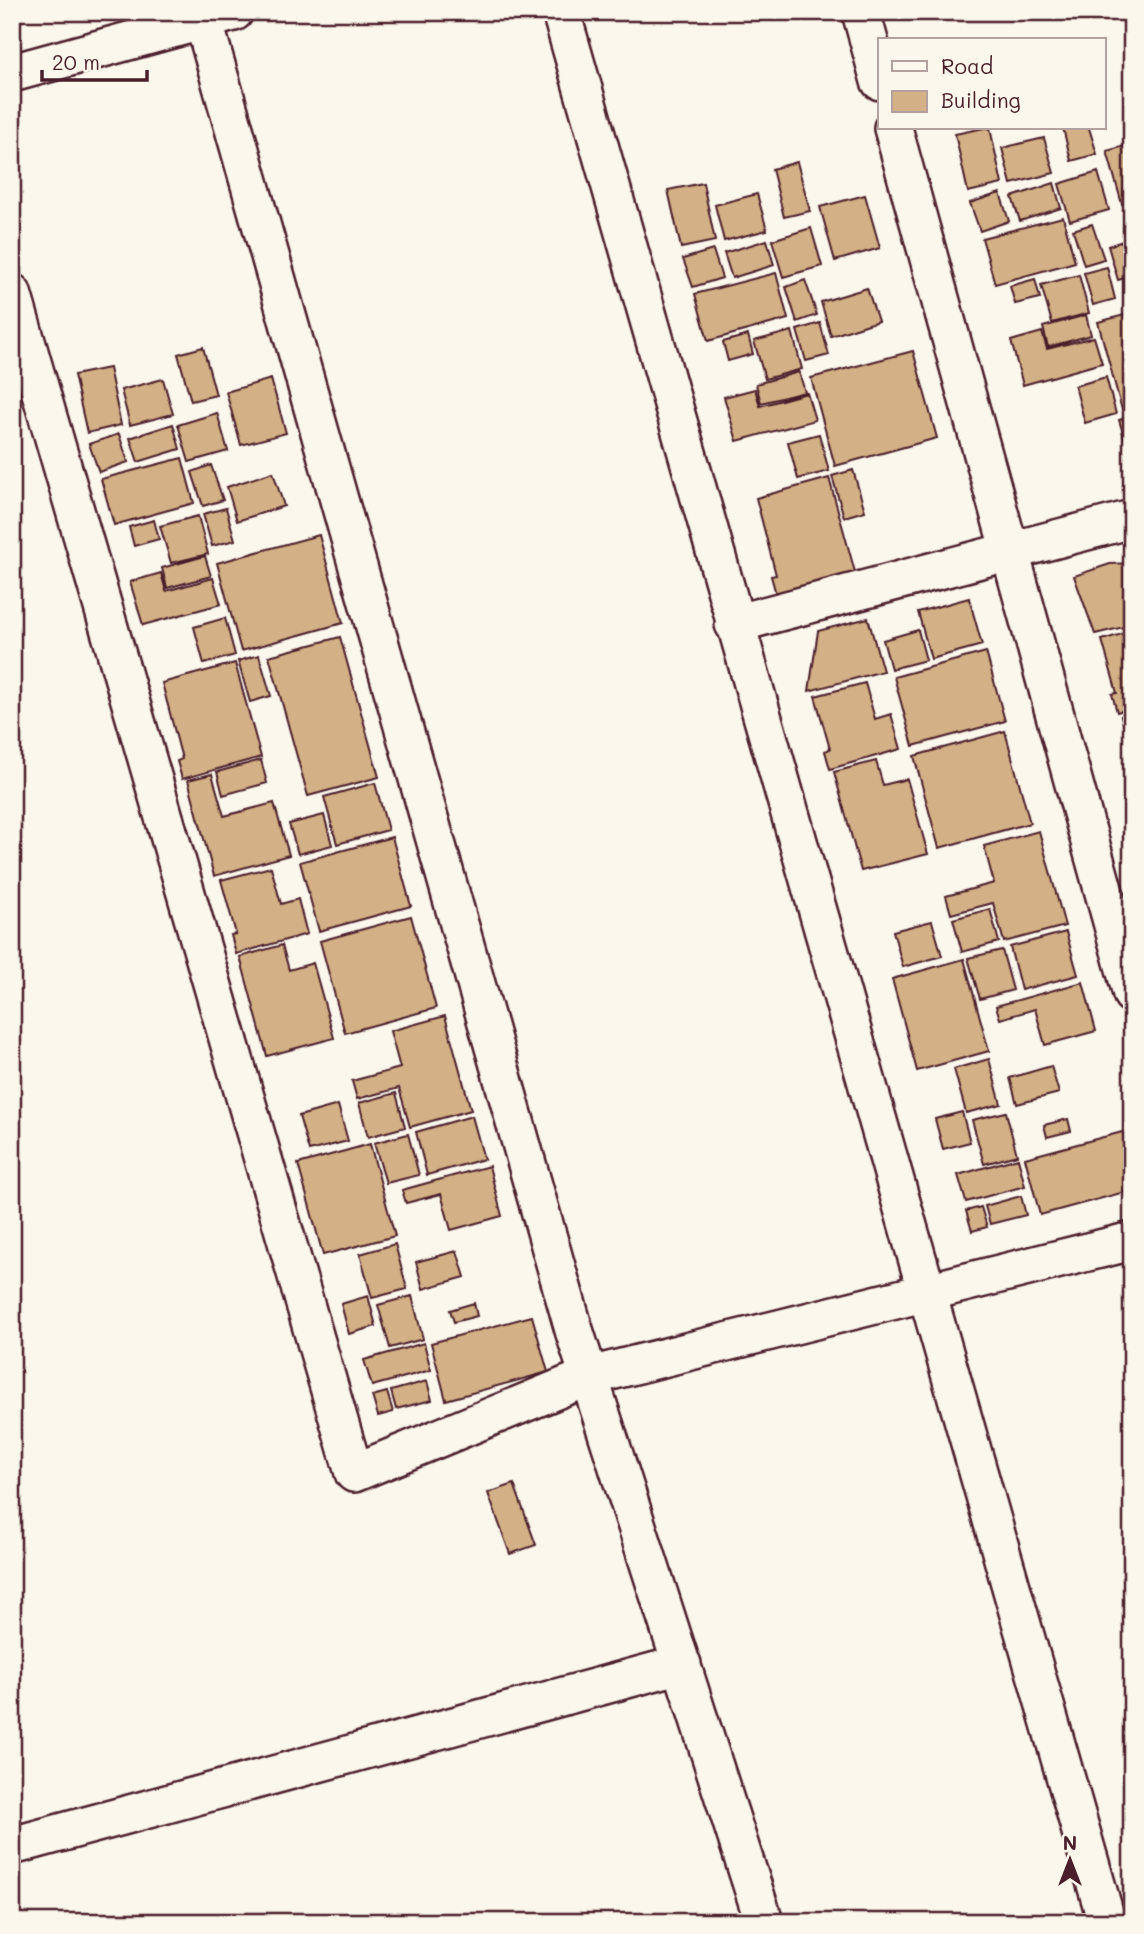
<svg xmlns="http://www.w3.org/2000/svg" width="1144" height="1934" font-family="Mali,sans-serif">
  <rect width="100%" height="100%" fill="#fbf7ec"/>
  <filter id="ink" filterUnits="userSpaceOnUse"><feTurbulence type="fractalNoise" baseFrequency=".0143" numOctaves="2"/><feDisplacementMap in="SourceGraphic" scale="14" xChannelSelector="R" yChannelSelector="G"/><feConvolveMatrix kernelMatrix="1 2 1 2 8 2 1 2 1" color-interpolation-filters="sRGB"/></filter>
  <g filter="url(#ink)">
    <path fill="#d3b085" stroke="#4a1f2b" stroke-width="2" d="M 984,128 L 990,128 L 1002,184 L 968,192 L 955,134 Z
      M 1063,128 L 1089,128 L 1097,154 L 1071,161 Z
      M 1044,138 L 1054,173 L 1011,184 L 1002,148 Z
      M 1132,144 L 1132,202 L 1122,204 L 1107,151 Z
      M 797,162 L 810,211 L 784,217 L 772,169 Z
      M 1098,172 L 1109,210 L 1070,221 L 1059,184 Z
      M 703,183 L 715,241 L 681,248 L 668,190 Z
      M 1054,183 L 1061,208 L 1020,221 L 1012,197 Z
      M 1000,193 L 1009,221 L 980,231 L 970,203 Z
      M 757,194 L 767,230 L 724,241 L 715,205 Z
      M 865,195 L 880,248 L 835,261 L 820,207 Z
      M 1063,217 L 1075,262 L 995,284 L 982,238 Z
      M 1092,224 L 1104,259 L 1084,265 L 1073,230 Z
      M 811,228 L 822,266 L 783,277 L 772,240 Z
      M 1132,238 L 1132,276 L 1118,280 L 1108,246 Z
      M 767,240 L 774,265 L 732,278 L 724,253 Z
      M 713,250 L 722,278 L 693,287 L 683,259 Z
      M 1107,267 L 1115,299 L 1093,305 L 1084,273 Z
      M 776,273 L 788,319 L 708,341 L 695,294 Z
      M 1079,275 L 1089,313 L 1052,323 L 1041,285 Z
      M 1035,279 L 1040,298 L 1015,304 L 1010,286 Z
      M 805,280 L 817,315 L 797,322 L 786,287 Z
      M 867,288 L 878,321 L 831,336 L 821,302 Z
      M 1132,313 L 1132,407 L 1122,410 L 1098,322 Z
      M 1086,315 L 1091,335 L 1048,347 L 1043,327 Z
      M 820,323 L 829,355 L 806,361 L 797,330 Z
      M 792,331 L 802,369 L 765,379 L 754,341 Z
      M 1042,332 L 1047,349 L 1094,337 L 1102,363 L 1023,385 L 1011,341 Z
      M 748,335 L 753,354 L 728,361 L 723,342 Z
      M 203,347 L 216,395 L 191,401 L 178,354 Z
      M 913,351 L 937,438 L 835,466 L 811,378 Z
      M 109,368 L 121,425 L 87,433 L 74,375 Z
      M 799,372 L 805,392 L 761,403 L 756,384 Z
      M 1106,377 L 1116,414 L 1085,423 L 1075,386 Z
      M 163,379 L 173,414 L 130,425 L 121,390 Z
      M 271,379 L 286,433 L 241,445 L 226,392 Z
      M 755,389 L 760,406 L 807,393 L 815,420 L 737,441 L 724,397 Z
      M 217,413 L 228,451 L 189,462 L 178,425 Z
      M 1132,416 L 1132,460 L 1131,460 L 1119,420 Z
      M 173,424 L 180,449 L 138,462 L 130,438 Z
      M 119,434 L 128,462 L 99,472 L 89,444 Z
      M 819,434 L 829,471 L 798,479 L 788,442 Z
      M 182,458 L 194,503 L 114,525 L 101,479 Z
      M 211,465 L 223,500 L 203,506 L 192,472 Z
      M 853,470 L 865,511 L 844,517 L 832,476 Z
      M 273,472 L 284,506 L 237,521 L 227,487 Z
      M 829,478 L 855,572 L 776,594 L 771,576 L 776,575 L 756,498 Z
      M 226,508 L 235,540 L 212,546 L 203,514 Z
      M 198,516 L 208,554 L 171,563 L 160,526 Z
      M 154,520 L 159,539 L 134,546 L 129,527 Z
      M 319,535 L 343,623 L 241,651 L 217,563 Z
      M 205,556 L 211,576 L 167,588 L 162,568 Z
      M 1132,563 L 1132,625 L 1095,634 L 1074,576 L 1110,564 Z
      M 161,573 L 166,591 L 213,578 L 221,604 L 143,625 L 130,582 Z
      M 969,598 L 982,645 L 931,659 L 918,612 Z
      M 225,618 L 235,655 L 204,664 L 194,627 Z
      M 868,618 L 883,671 L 809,691 L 818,631 Z
      M 918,630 L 926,660 L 891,669 L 883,640 Z
      M 1132,631 L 1132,708 L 1117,712 L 1112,694 L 1117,693 L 1102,640 Z
      M 340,637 L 379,777 L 308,796 L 269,656 Z
      M 986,652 L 1005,721 L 913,746 L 894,677 Z
      M 259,655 L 271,696 L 250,702 L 238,661 Z
      M 235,663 L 261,757 L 182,779 L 177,761 L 182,759 L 162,683 Z
      M 865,683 L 875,719 L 891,714 L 901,749 L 830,769 L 825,751 L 830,749 L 815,696 Z
      M 1132,713 L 1132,755 L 1121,716 Z
      M 1005,731 L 1030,823 L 939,848 L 914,756 Z
      M 261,760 L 267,783 L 223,795 L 217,772 Z
      M 876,761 L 883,785 L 907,779 L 928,854 L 861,871 L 834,772 Z
      M 212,774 L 224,816 L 274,803 L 289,855 L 214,876 L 188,780 Z
      M 375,783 L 388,830 L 337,844 L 324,797 Z
      M 324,815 L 332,845 L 298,854 L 289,824 Z
      M 1039,831 L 1065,926 L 1004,942 L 993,903 L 951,914 L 946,896 L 994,883 L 984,846 Z
      M 392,837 L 411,906 L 319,931 L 300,862 Z
      M 271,867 L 281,904 L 298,899 L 307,934 L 236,954 L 231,935 L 236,934 L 221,880 Z
      M 990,909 L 999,942 L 962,952 L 953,919 Z
      M 411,916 L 436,1008 L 345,1033 L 320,941 Z
      M 932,921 L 942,956 L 903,967 L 893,931 Z
      M 1066,932 L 1078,975 L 1021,990 L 1010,947 Z
      M 282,945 L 289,970 L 313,963 L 334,1038 L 267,1056 L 240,957 Z
      M 1002,950 L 1013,990 L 980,999 L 968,958 Z
      M 964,959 L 989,1051 L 917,1071 L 892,979 Z
      M 1083,982 L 1096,1031 L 1045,1045 L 1035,1009 L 1000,1019 L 996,1006 Z
      M 445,1016 L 471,1110 L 410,1127 L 399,1088 L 357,1099 L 352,1081 L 400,1068 L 390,1031 Z
      M 989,1059 L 1001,1104 L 966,1113 L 954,1069 Z
      M 1051,1066 L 1059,1093 L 1017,1104 L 1010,1078 Z
      M 396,1093 L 405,1127 L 368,1137 L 359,1103 Z
      M 338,1105 L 348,1141 L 309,1151 L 299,1116 Z
      M 962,1112 L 970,1142 L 943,1149 L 935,1119 Z
      M 1006,1112 L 1017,1155 L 984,1164 L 972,1120 Z
      M 472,1116 L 484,1159 L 427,1175 L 416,1132 Z
      M 1068,1119 L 1071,1131 L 1047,1137 L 1044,1125 Z
      M 1126,1131 L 1132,1152 L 1132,1190 L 1040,1215 L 1025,1158 Z
      M 408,1134 L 419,1175 L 386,1183 L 374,1143 Z
      M 370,1144 L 395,1236 L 323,1255 L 298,1164 Z
      M 1018,1158 L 1025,1186 L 966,1202 L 958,1175 Z
      M 489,1166 L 502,1216 L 451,1230 L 441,1194 L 406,1203 L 402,1190 Z
      M 1021,1196 L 1026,1215 L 990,1224 L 985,1206 Z
      M 981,1207 L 987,1227 L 972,1231 L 966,1211 Z
      M 395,1244 L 407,1289 L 372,1298 L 360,1254 Z
      M 457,1251 L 465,1277 L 423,1289 L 416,1262 Z
      M 368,1296 L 376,1326 L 349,1334 L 341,1304 Z
      M 412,1296 L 423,1339 L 390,1348 L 378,1305 Z
      M 474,1303 L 477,1316 L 454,1322 L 450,1310 Z
      M 532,1316 L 548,1372 L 446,1400 L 431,1343 Z
      M 424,1343 L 431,1370 L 372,1386 L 364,1360 Z
      M 427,1381 L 432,1400 L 396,1409 L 391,1391 Z
      M 387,1392 L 393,1412 L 378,1416 L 372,1396 Z
      M 514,1484 L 536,1545 L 510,1554 L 488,1493 Z"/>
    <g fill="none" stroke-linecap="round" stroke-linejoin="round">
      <defs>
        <path id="street" d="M 201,12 L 574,1330 L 764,1922
          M 561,12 L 1106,1919
          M 861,12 L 880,81
          M 12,73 L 234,12
          M 893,128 L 1132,994
          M 12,293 L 354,1473 L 590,1376 L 1132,1241
          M 734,624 L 1132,519
          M 12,1846 L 682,1664"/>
      </defs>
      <use href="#street" stroke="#4a1f2b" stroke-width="42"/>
      <use href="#street" stroke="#fbf7ec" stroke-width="37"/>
    </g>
  </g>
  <rect width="1144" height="1934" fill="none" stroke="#fbf7ec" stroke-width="42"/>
  <rect x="21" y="21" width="1102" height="1892" fill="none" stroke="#4a1f2b" stroke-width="2.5" filter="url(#ink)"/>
  <rect x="878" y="38" width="228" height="91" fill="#fbf7ec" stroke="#b4a19f" stroke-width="2"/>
  <rect x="892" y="61" width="35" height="10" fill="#fbf7ec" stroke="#b4a19f" stroke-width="2"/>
  <text x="941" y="74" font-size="21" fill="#4a1f2b">Road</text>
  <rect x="892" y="91" width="35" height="21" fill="#d3b085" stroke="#b4a19f" stroke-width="2"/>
  <text x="941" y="108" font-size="21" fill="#4a1f2b">Building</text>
  <g transform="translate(1070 1860)" stroke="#fbf7ec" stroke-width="5" paint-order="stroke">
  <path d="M0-5L12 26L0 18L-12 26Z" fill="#4a1f2b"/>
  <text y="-10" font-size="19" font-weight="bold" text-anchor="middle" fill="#4a1f2b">N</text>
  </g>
  <path d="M42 70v10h105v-10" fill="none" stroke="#4a1f2b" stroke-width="3.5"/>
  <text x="52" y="70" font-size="21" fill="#4a1f2b" stroke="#fbf7ec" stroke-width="5" paint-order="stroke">20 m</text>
</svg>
